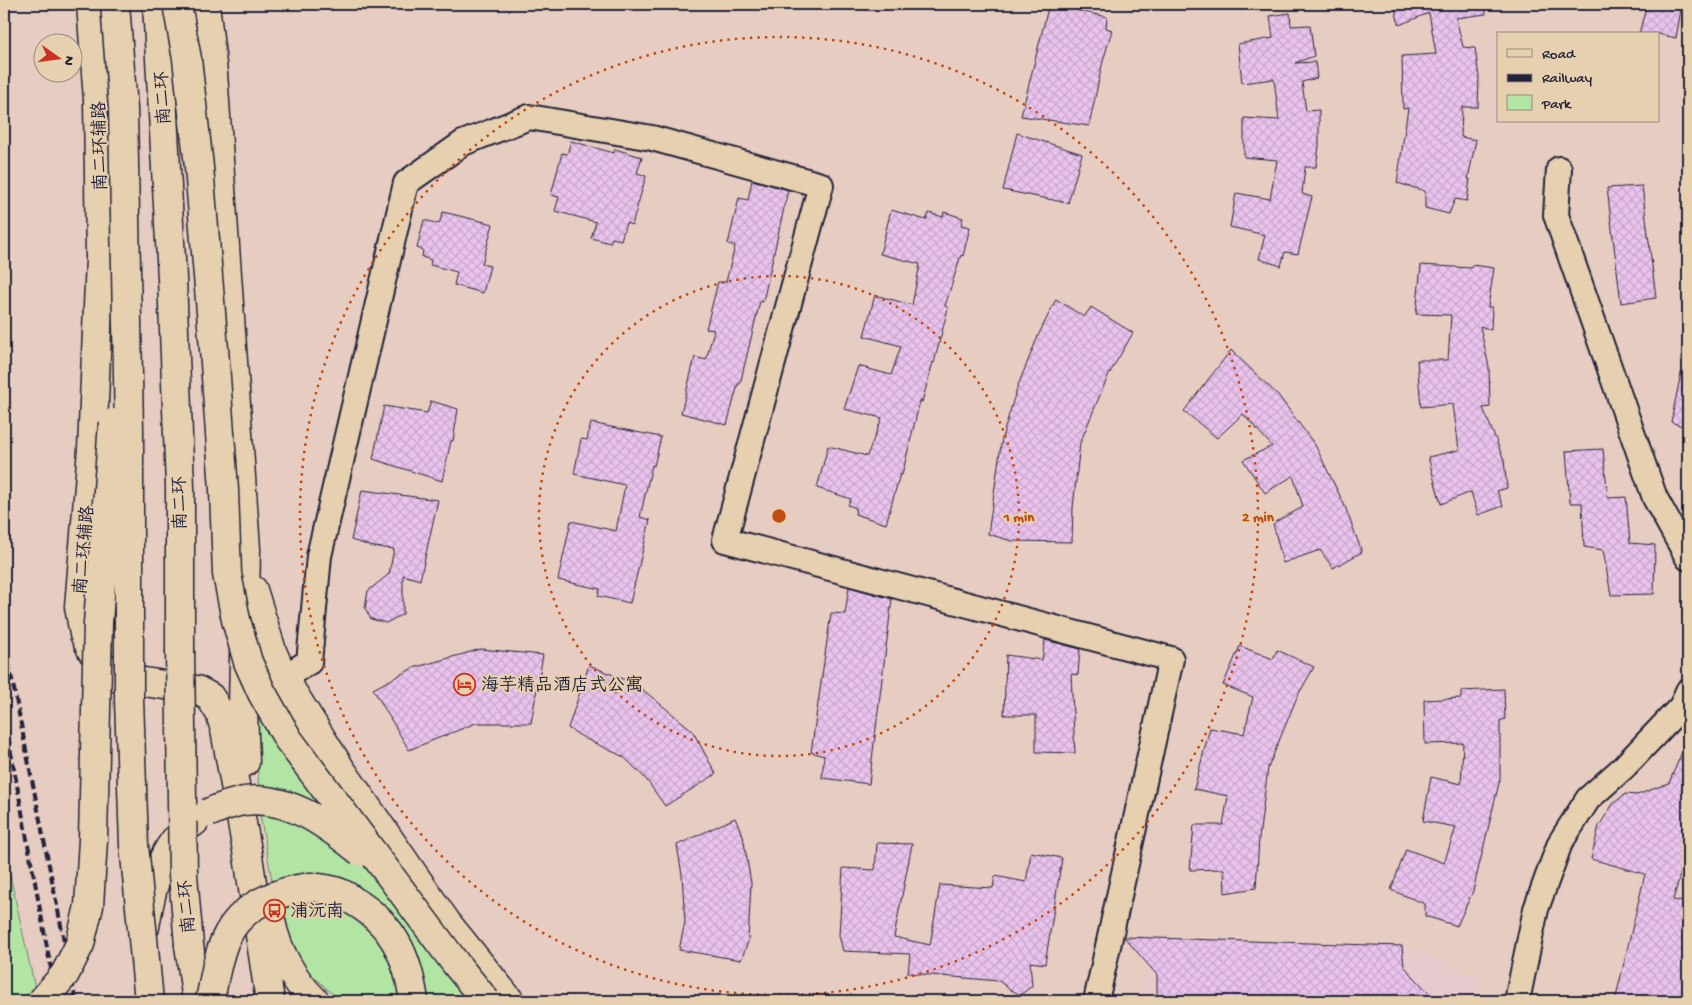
<svg xmlns="http://www.w3.org/2000/svg" width="1692" height="1005" font-family="'Gochi Hand','LXGW WenKai TC',sans-serif">
  <defs>
    <pattern id="building-cross-hatch" width="8" height="8" patternUnits="userSpaceOnUse" patternTransform="scale(1.25)"><rect width="8" height="8" fill="#eac3ec"/><path d="M0 0l8 8M0 8l8-8" fill="none" stroke="#c8a7cb"/></pattern>
  </defs>
  <rect width="100%" height="100%" fill="#e7ccc1"/>
  <filter id="ink" filterUnits="userSpaceOnUse"><feTurbulence type="fractalNoise" baseFrequency=".02" numOctaves="2"/><feDisplacementMap in="SourceGraphic" scale="10" xChannelSelector="R" yChannelSelector="G"/><feConvolveMatrix kernelMatrix="1 2 1 2 8 2 1 2 1" color-interpolation-filters="sRGB"/></filter>
  <g filter="url(#ink)">
    <path fill="#e8c9ce" d="M 1157,938 L 1402,946 L 1479,978 L 1474,1001 L 1141,1001 Z"/>
    <path fill="#b2e4a4" stroke="#6a8370" d="M 255,712 L 470,1001 L 340,1001 L 297,961 L 277,908 L 260,815 Z
      M 4,848 L 35,988 L 19,1001 L 4,1001 Z"/>
    <path fill="url(#building-cross-hatch)" stroke="#22223b" d="M 1049,4 L 1107,17 L 1106,28 L 1112,30 L 1102,65 L 1089,126 L 1021,116 Z
      M 1394,4 L 1485,4 L 1486,14 L 1456,18 L 1463,47 L 1475,48 L 1479,77 L 1478,107 L 1462,107 L 1461,137 L 1476,140 L 1468,179 L 1470,179 L 1467,201 L 1455,199 L 1449,214 L 1425,208 L 1425,191 L 1397,183 L 1408,108 L 1403,109 L 1402,56 L 1436,54 L 1429,13 L 1399,25 Z
      M 1647,4 L 1682,4 L 1676,38 L 1658,34 L 1639,34 Z
      M 1290,13 L 1291,26 L 1310,25 L 1314,56 L 1295,63 L 1315,62 L 1317,78 L 1302,82 L 1306,111 L 1319,110 L 1319,146 L 1316,167 L 1305,167 L 1302,194 L 1312,197 L 1298,254 L 1285,252 L 1281,266 L 1259,259 L 1265,235 L 1230,227 L 1236,193 L 1270,199 L 1277,160 L 1244,157 L 1244,118 L 1279,120 L 1274,79 L 1242,83 L 1238,44 L 1273,38 L 1270,16 Z
      M 1017,133 L 1082,154 L 1068,203 L 1003,190 Z
      M 571,141 L 614,153 L 615,149 L 642,157 L 637,173 L 646,176 L 632,225 L 626,223 L 621,240 L 612,238 L 610,243 L 591,238 L 596,222 L 555,211 L 559,197 L 551,195 L 562,153 L 567,154 Z
      M 752,180 L 788,190 L 763,302 L 760,301 L 740,384 L 738,384 L 727,425 L 681,413 L 695,357 L 706,360 L 714,330 L 706,329 L 718,282 L 726,282 L 735,246 L 728,244 L 739,198 L 748,200 Z
      M 1642,186 L 1656,298 L 1621,303 L 1607,188 Z
      M 891,210 L 926,220 L 929,213 L 943,217 L 944,212 L 963,218 L 961,225 L 970,227 L 963,256 L 961,255 L 945,306 L 948,308 L 934,363 L 933,362 L 922,402 L 920,401 L 902,475 L 900,474 L 886,524 L 855,514 L 856,508 L 848,505 L 851,499 L 817,488 L 828,446 L 867,456 L 882,418 L 844,409 L 858,366 L 891,375 L 901,346 L 864,336 L 875,295 L 912,305 L 920,264 L 880,254 Z
      M 443,212 L 493,224 L 482,264 L 490,266 L 483,293 L 454,285 L 457,272 L 430,265 L 431,260 L 422,257 L 423,250 L 417,248 L 424,220 L 439,224 Z
      M 1421,265 L 1471,268 L 1472,265 L 1494,268 L 1488,307 L 1492,307 L 1491,330 L 1480,326 L 1489,367 L 1490,407 L 1483,408 L 1504,460 L 1507,488 L 1497,491 L 1503,506 L 1478,515 L 1471,492 L 1441,504 L 1428,457 L 1459,450 L 1453,404 L 1421,407 L 1417,360 L 1448,360 L 1451,315 L 1416,314 Z
      M 1056,299 L 1084,317 L 1091,307 L 1133,333 L 1108,376 L 1080,443 L 1073,508 L 1072,542 L 1012,541 L 988,534 L 1002,438 L 1017,388 L 1038,336 Z
      M 1231,350 L 1278,395 L 1315,445 L 1344,504 L 1362,552 L 1333,568 L 1320,550 L 1283,563 L 1273,523 L 1303,507 L 1293,476 L 1265,493 L 1243,460 L 1272,446 L 1243,414 L 1217,438 L 1184,411 Z
      M 1681,373 L 1688,373 L 1688,428 L 1671,422 Z
      M 431,401 L 458,409 L 453,441 L 451,441 L 442,481 L 373,459 L 384,406 L 427,413 Z
      M 591,423 L 661,437 L 654,466 L 652,465 L 640,517 L 650,520 L 630,603 L 598,596 L 600,589 L 558,580 L 571,521 L 616,531 L 625,485 L 574,474 L 581,439 L 587,440 Z
      M 1603,449 L 1608,498 L 1626,497 L 1630,543 L 1655,545 L 1654,594 L 1611,595 L 1603,550 L 1584,547 L 1582,503 L 1570,503 L 1566,451 Z
      M 362,490 L 438,500 L 420,580 L 403,575 L 403,614 L 386,623 L 371,619 L 365,608 L 368,591 L 389,574 L 394,549 L 374,547 L 351,540 Z
      M 849,587 L 892,599 L 869,784 L 822,778 L 824,756 L 811,752 L 831,613 L 845,614 Z
      M 1045,640 L 1080,649 L 1078,675 L 1071,674 L 1075,753 L 1036,752 L 1036,715 L 1004,715 L 1006,655 L 1042,660 Z
      M 1240,646 L 1273,659 L 1277,650 L 1314,667 L 1297,697 L 1268,768 L 1259,838 L 1256,888 L 1225,893 L 1224,869 L 1190,870 L 1194,825 L 1223,825 L 1228,796 L 1194,789 L 1210,728 L 1244,734 L 1253,697 L 1223,685 Z
      M 481,649 L 543,655 L 531,723 L 476,723 L 409,750 L 373,689 L 413,668 Z
      M 589,665 L 637,685 L 692,730 L 716,774 L 665,806 L 646,779 L 624,757 L 584,738 L 568,728 Z
      M 1504,689 L 1505,719 L 1500,721 L 1500,779 L 1473,891 L 1457,926 L 1425,916 L 1425,904 L 1391,890 L 1406,849 L 1444,863 L 1456,827 L 1423,821 L 1431,777 L 1461,784 L 1463,743 L 1425,744 L 1424,700 L 1461,698 L 1461,691 Z
      M 1688,738 L 1688,847 L 1673,900 L 1688,903 L 1688,1001 L 1615,1001 L 1645,874 L 1591,859 L 1599,826 L 1613,804 L 1625,794 L 1637,795 L 1669,783 Z
      M 735,818 L 743,836 L 751,883 L 748,942 L 741,960 L 679,950 L 685,922 L 682,875 L 677,845 Z
      M 877,843 L 912,844 L 894,937 L 930,945 L 940,885 L 993,888 L 995,876 L 1026,882 L 1031,852 L 1062,858 L 1045,964 L 1030,962 L 1032,986 L 1020,995 L 1008,988 L 999,981 L 908,973 L 910,954 L 843,951 L 839,935 L 843,868 L 875,870 Z
      M 1124,937 L 1402,946 L 1404,966 L 1436,1001 L 1157,1001 L 1157,975 Z"/>
    <g fill="none" stroke-linecap="round" stroke-linejoin="round">
      <defs>
        <path id="street" d="M 1559,169 L 1556,215 L 1655,498 L 1688,558
          M 283,677 L 309,662 L 319,556 L 406,183 L 463,143 L 529,117 L 652,138 L 821,185 L 725,540 L 1171,659 L 1096,1001
          M 1517,1001 L 1536,909 L 1560,843 L 1588,799 L 1624,767 L 1681,707 L 1688,691"/>
        <path id="secondary" d="M 91,4 L 98,100 L 100,259 L 92,449 L 79,607 L 84,634 L 92,651 L 103,666 L 118,678 L 197,690 L 210,697 L 220,713 L 225,730 L 248,856 L 270,1001
          M 205,4 L 213,73 L 246,549 L 243,708 L 245,762
          M 253,590 L 272,651 L 283,677 L 340,768 L 447,923 L 510,1001
          M 271,921 C 277,951 293,980 315,1001"/>
        <path id="highway" d="M 157,4 L 172,278 L 180,487 L 180,650
          M 311,887 C 320,888 330,889 338,892 C 344,894 350,898 355,902 C 394,925 408,958 414,1001
          M 145,927 C 151,890 160,845 194,822
          M 189,945 L 197,1001"/>
      </defs>
      <use href="#street" stroke="#22223b" stroke-width="28"/>
      <use href="#secondary" stroke="#22223b" stroke-width="31"/>
      <use href="#highway" stroke="#22223b" stroke-width="31"/>
      <use href="#street" stroke="#e6d0af" stroke-width="24"/>
      <use href="#secondary" stroke="#e6d0af" stroke-width="28"/>
      <use href="#highway" stroke="#e6d0af" stroke-width="28"/>
      <path stroke="#22223b" stroke-width="4" stroke-dasharray="8 4" stroke-linecap="butt" d="M 4,639 L 76,1001
        M 4,715 L 57,1001"/>
      <defs>
        <path id="highway-bridge" d="M 115,4 L 123,109 L 129,430 L 129,699 L 134,845 L 149,1001
          M 177,4 L 187,59 L 199,167 L 214,349 L 224,490 L 227,574 L 236,620 L 248,662 L 262,693 L 288,739 L 456,964 L 486,1001
          M 180,650 L 183,875 L 189,945
          M 208,813 C 219,808 232,803 244,801 C 289,795 329,826 361,852
          M 42,1001 L 65,974 L 80,944 L 89,906 L 93,840 L 98,623 L 113,423
          M 210,1001 C 214,981 217,957 226,938 C 241,905 278,891 311,887"/>
      </defs>
      <use href="#highway-bridge" stroke="#22223b" stroke-width="31" stroke-linecap="butt"/>
      <use href="#highway-bridge" stroke="#e6d0af" stroke-width="28"/>
    </g>
  </g>
  <g fill="none" stroke="#c04e15" stroke-width="2.5" stroke-dasharray="2.5 5">
    <circle cx="779" cy="516" r="240"/>
    <circle cx="779" cy="516" r="479"/>
  </g>
  <defs>
    <symbol id="hotel-ring" viewBox="-11 -11 22 22"><circle r="9.5" fill="#e6d0af" stroke="#c8321e" stroke-width="1.5"/><path d="M-6-4.5h1.5V1H6V5H4.5V3h-9V5H-6ZM-4 0a1.8 1.8 0 1 1 3.6 0ZM.5 0V-2.5h3Q6-2.5 6 0Z" fill="#c8321e"/></symbol>
    <symbol id="bus-ring" viewBox="-11 -11 22 22"><circle r="9.5" fill="#e6d0af" stroke="#c8321e" stroke-width="1.5"/><path d="M-5-6H5V4H4V6H2V4H-2V6H-4V4H-5ZM-3.5-4V0h7V-4ZM-3.5 1.2v1.5H-2V1.2ZM2 1.2v1.5H3.5V1.2Z" fill="#c8321e"/></symbol>
  </defs>
  <g fill-rule="evenodd">
    <use href="#hotel-ring" x="452" y="672" width="25" height="25"/>
    <use href="#bus-ring" x="262" y="898" width="25" height="25"/>
  </g>
  <g text-anchor="middle" stroke-width="4" stroke-linejoin="round" paint-order="stroke">
    <g font-size="18" fill="#22223b" stroke="#e6d0af">
      <text transform="translate(162 98) rotate(-93)" y="6">南二环</text>
      <text transform="translate(99 146) rotate(-91)" y="6">南二环辅路</text>
      <text transform="translate(179 503) rotate(-91)" y="6">南二环</text>
      <text transform="translate(83 550) rotate(-85)" y="6">南二环辅路</text>
      <text transform="translate(186 907) rotate(-95)" y="6">南二环</text>
    </g>
    <g font-size="18" fill="#22223b" stroke="#e6d0af" text-anchor="start">
      <text x="481" y="690">海芋精品酒店式公寓</text>
      <text x="290" y="916">浦沅南</text>
    </g>
  </g>
  <circle cx="779" cy="516" r="8" fill="#c04e15" stroke="#e6d0af" stroke-width="2.5"/>
  <g font-size="15" text-anchor="middle" font-weight="bold" fill="#c04e15" stroke="#e6d0af" stroke-width="4" stroke-linejoin="round" paint-order="stroke">
    <text x="1019" y="521">1 min</text>
    <text x="1258" y="521">2 min</text>
  </g>
  <rect width="1692" height="1005" fill="none" stroke="#e6d0af" stroke-width="20"/>
  <rect x="10" y="10" width="1672" height="985" fill="none" stroke="#22223b" stroke-width="2" filter="url(#ink)"/>
  <rect x="1497" y="32" width="162" height="90" fill="#e6d0af" stroke="#988a81"/>
  <rect x="1507" y="49" width="25" height="8" fill="#e6d0af" stroke="#988a81"/>
  <text x="1542" y="58" font-size="15" fill="#22223b">Road</text>
  <rect x="1507" y="74" width="25" height="8" fill="#22223b" stroke="#988a81"/>
  <text x="1542" y="82" font-size="15" fill="#22223b">Railway</text>
  <rect x="1507" y="95" width="25" height="15" fill="#b2e4a4" stroke="#988a81"/>
  <text x="1542" y="108" font-size="15" fill="#22223b">Park</text>
  <g transform="translate(58 58) rotate(104)"><circle r="24" fill="#e6d0af" stroke="#988a81"/>
  <path d="M0-4L9 19L0 12L-9 19Z" fill="#c8321e"/>
  <text y="-8" font-size="14" font-weight="bold" text-anchor="middle" fill="#22223b">N</text>
  </g>
</svg>
